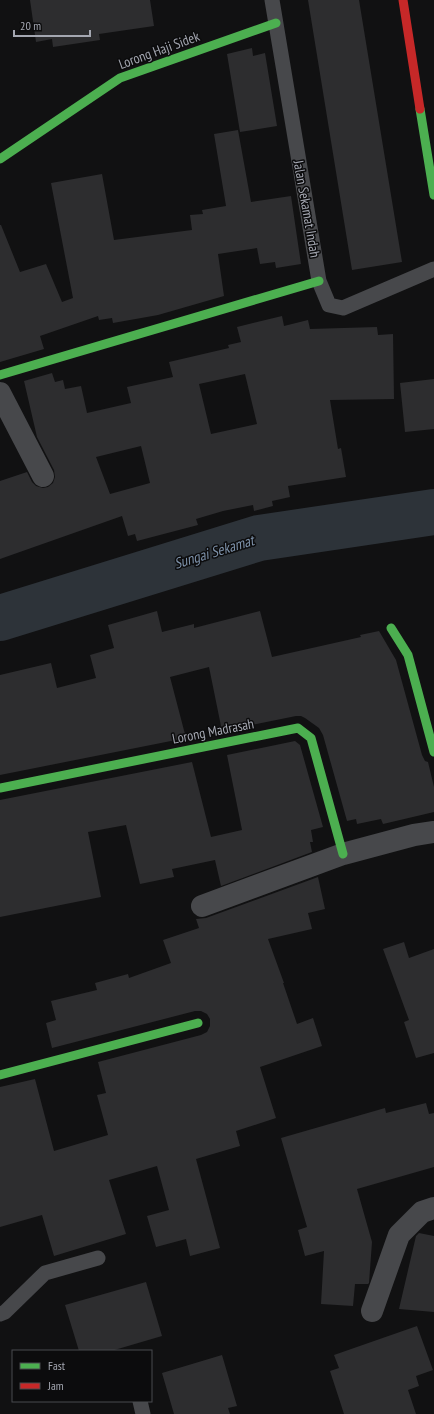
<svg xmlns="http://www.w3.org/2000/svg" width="434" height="1414" font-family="'PT Sans Narrow',sans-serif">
  <rect width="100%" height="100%" fill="#111112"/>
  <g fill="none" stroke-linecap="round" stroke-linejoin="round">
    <path stroke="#2d3339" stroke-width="46" d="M 0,618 L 259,538 L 434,512"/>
  </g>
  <path fill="#2d2d2f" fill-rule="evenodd" d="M 30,0 L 150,0 L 154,26 L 99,34 L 100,40 L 53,47 L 52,39 L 36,42 Z
    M 308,0 L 359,0 L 402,262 L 352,270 Z
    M 252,48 L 253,56 L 265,53 L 277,126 L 240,132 L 227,54 Z
    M 238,130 L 251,202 L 291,196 L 301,264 L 276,268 L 275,262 L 260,264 L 257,248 L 218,254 L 224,296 L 158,315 L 113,323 L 112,318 L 99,320 L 98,316 L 40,336 L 44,349 L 0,362 L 0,225 L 1,225 L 20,272 L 46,264 L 62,302 L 73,298 L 51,183 L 102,174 L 114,240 L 192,230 L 190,215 L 203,214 L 202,210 L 226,206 L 214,134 Z
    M 282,316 L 284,326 L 308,320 L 310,329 L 377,327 L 378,335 L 393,334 L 394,399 L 330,400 L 338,449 L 341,448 L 346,477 L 288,486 L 290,497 L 272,501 L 273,506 L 254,511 L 253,505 L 223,511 L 196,519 L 198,525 L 137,541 L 135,534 L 128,536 L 122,516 L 0,559 L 0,481 L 27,472 L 32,482 L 36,486 L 43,488 L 48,487 L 53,483 L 55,477 L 54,470 L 37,437 L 24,381 L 52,373 L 55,382 L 63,380 L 65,389 L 81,386 L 87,413 L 131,403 L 127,387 L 173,377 L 169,362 L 229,348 L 228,345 L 241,342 L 237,327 ZM 245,374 L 257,424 L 211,434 L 199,384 ZM 141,446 L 150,483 L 110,494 L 96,457 Z
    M 434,379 L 434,429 L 405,432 L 400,383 Z
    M 157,611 L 162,632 L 194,624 L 194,628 L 260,611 L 272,657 L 361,637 L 360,635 L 379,631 L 396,660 L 422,755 L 425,761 L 428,762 L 434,787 L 434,812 L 383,824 L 381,819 L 357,824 L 356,819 L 347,821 L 323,735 L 319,728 L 305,718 L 301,716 L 296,716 L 222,731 L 209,667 L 170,677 L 186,738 L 0,775 L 0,675 L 51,663 L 57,688 L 96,678 L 90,655 L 114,648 L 108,625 Z
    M 295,741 L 300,745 L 323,827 L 311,830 L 313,842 L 310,842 L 312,852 L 221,886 L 215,860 L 172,869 L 174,877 L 140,884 L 126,825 L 88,832 L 101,897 L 0,917 L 0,800 L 192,762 L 211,837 L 242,830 L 227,755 Z
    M 318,877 L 325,909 L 308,913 L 312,929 L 268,939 L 284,983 L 283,983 L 297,1024 L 313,1018 L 322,1046 L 260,1067 L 276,1118 L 236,1131 L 240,1146 L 196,1159 L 220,1248 L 190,1256 L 186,1239 L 156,1247 L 147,1216 L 169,1210 L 157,1166 L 109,1180 L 126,1234 L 54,1256 L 42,1215 L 0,1227 L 0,1087 L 35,1079 L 54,1151 L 108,1135 L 97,1095 L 106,1093 L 98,1062 L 201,1035 L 207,1032 L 210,1026 L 210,1019 L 207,1014 L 201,1011 L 195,1011 L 52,1048 L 46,1023 L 56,1020 L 51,1001 L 97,990 L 95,983 L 128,974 L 129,978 L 171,963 L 163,940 L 199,928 L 196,919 L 206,918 Z
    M 404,942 L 409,958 L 434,949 L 434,1053 L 416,1058 L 404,1022 L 409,1020 L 383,949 Z
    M 426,1103 L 429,1114 L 434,1113 L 434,1167 L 357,1189 L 372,1242 L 369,1283 L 368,1284 L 355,1284 L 353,1306 L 321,1304 L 324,1251 L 305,1256 L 298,1230 L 307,1227 L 281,1138 L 385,1108 L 386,1113 Z
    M 419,1233 L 434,1236 L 434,1312 L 399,1309 L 416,1236 Z
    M 146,1282 L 162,1336 L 111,1351 L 79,1351 L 65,1305 Z
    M 417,1326 L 433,1370 L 416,1376 L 419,1386 L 408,1390 L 416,1414 L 344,1414 L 330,1371 L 339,1368 L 334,1355 Z
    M 222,1355 L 237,1406 L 228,1408 L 230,1414 L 174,1414 L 162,1373 Z"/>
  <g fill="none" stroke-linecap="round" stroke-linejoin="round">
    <path stroke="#47484b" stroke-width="15" d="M 272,0 L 319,281 L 329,305 L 343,308 L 434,269
      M 0,1314 L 5,1312 L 45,1273 L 98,1258
      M 140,1401 L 143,1414"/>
    <path stroke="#47484b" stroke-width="22" d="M 0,393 L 43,476
      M 202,906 L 343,854 L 414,835 L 434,832
      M 372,1311 L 399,1235 L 422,1212 L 434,1208"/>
    <path stroke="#4caf50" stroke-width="9" d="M 420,109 L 434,195
      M 0,159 L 120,78 L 276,23
      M 0,375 L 319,281
      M 391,628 L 408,655 L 434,752
      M 0,788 L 298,728 L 311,738 L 343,854
      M 0,1075 L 198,1023"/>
    <path stroke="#c62828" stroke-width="9" d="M 403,0 L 420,109"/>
  </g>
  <g text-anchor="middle" stroke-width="3" stroke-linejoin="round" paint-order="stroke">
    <g font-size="14" fill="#a4a7b1" stroke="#0c0c0d">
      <text transform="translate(159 50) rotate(-20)" y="5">Lorong Haji Sidek</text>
      <text transform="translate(307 209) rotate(80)" y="5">Jalan Sekamat Indah</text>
      <text transform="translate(213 731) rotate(-11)" y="5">Lorong Madrasah</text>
    </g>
    <g font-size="15" font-style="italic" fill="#7e92aa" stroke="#0c0c0d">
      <text transform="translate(214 552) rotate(-17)" y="5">Sungai Sekamat</text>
    </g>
  </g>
  <rect x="12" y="1350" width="140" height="52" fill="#0c0c0d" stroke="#494a4f"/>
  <rect x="20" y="1363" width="20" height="6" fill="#4caf50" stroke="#494a4f"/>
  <text x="48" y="1370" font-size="12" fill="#a4a7b1">Fast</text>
  <rect x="20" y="1383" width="20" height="6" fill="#c62828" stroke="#494a4f"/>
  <text x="48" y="1390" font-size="12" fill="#a4a7b1">Jam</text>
  <path d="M14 30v6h76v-6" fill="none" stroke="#a4a7b1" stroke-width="2"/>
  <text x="20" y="30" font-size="12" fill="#a4a7b1" stroke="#0c0c0d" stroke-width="3" paint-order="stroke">20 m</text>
</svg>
